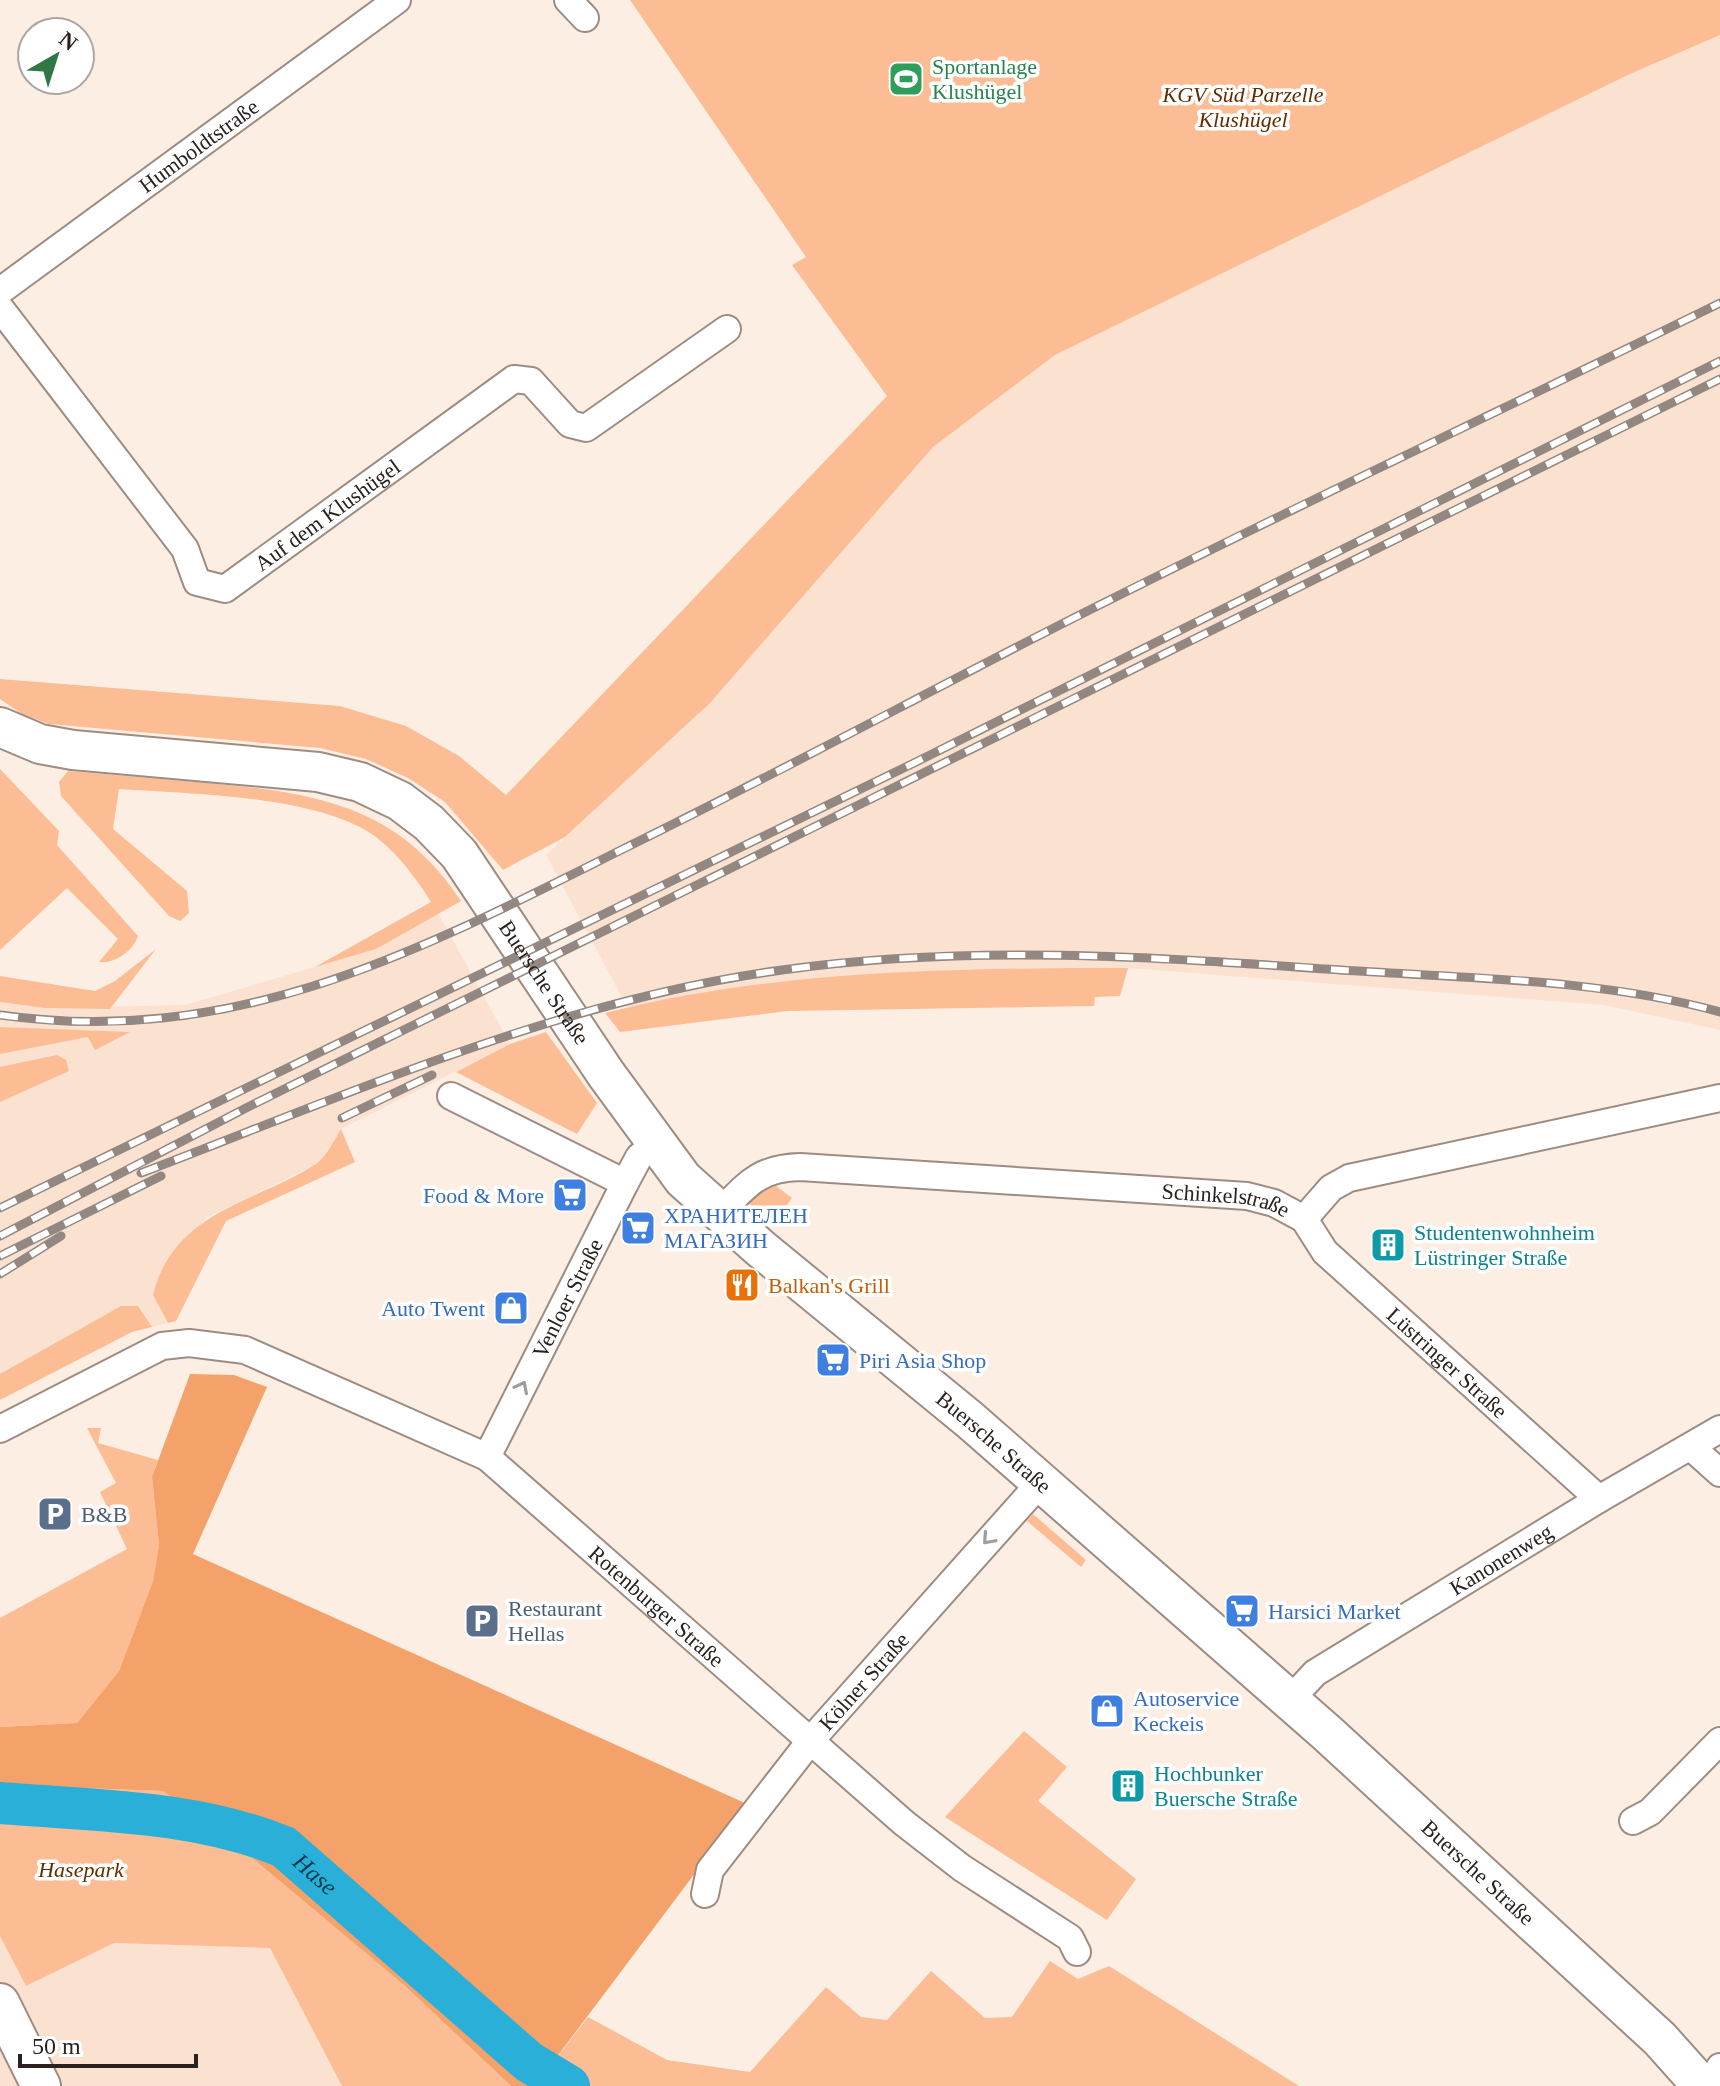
<svg xmlns="http://www.w3.org/2000/svg" width="1720" height="2086" font-family="'Times New Roman',serif">
  <rect width="100%" height="100%" fill="#fdeee4"/>
  <path fill="#fbe1d0" d="M 1720,35 L 1720,1030 L 1604,1005 L 1128,968 L 969,969 L 777,982 L 627,1007 L 546,855 L 710,703 L 933,447 L 1055,355 L 1630,74 Z
    M 438,913 L 510,1044 L 341,1129 L 319,1163 L 205,1218 L 153,1295 L 168,1323 L 152,1327 L 138,1306 L 121,1306 L 0,1374 L 0,1002 L 44,1008 L 185,1005 L 376,949 Z
    M 0,1936 L 26,1986 L 114,1943 L 270,1948 L 342,2086 L 0,2086 Z"/>
  <path fill="#fdbd94" d="M 630,0 L 1720,0 L 1720,35 L 1630,74 L 1055,355 L 933,447 L 710,703 L 565,837 L 503,870 L 445,802 L 408,778 L 366,759 L 320,748 L 49,724 L 22,714 L 0,699 L 0,679 L 340,706 L 406,726 L 459,756 L 506,795 L 887,396 L 792,265 L 806,257 Z
    M 0,769 L 59,831 L 57,845 L 138,936 C 133,951 115,964 99,962 L 118,939 L 67,888 L 0,950 Z
    M 68,771 C 115,775 161,779 208,783 C 315,793 398,805 461,901 L 376,949 L 315,967 L 431,902 C 416,878 399,855 376,837 C 319,795 190,794 119,789 L 113,829 L 187,891 L 189,913 L 180,921 L 169,916 L 61,796 L 59,782 Z
    M 156,949 L 110,1009 L 44,1008 L 0,1002 L 0,976 L 95,991 L 115,981 Z
    M 1128,968 L 1120,996 L 1095,997 L 1094,1006 L 787,1011 L 620,1032 L 605,1013 C 775,970 954,968 1128,968 Z
    M 0,1027 L 130,1032 L 95,1050 L 88,1037 L 0,1054 Z
    M 546,1032 L 597,1103 L 577,1134 L 456,1072 L 510,1044 Z
    M 57,1055 L 66,1060 L 69,1071 L 0,1102 L 0,1067 Z
    M 341,1129 L 355,1162 L 226,1221 L 176,1321 L 168,1323 L 153,1295 C 174,1211 253,1204 316,1164 C 326,1157 334,1140 341,1129 Z
    M 771,1182 L 792,1198 L 774,1223 L 748,1203 L 753,1194 Z
    M 121,1306 L 138,1306 L 152,1327 L 132,1332 L 0,1400 L 0,1374 Z
    M 87,1428 L 101,1428 L 98,1443 L 158,1460 L 152,1477 L 159,1545 L 153,1581 L 119,1671 L 77,1723 L 0,1727 L 0,1618 L 127,1549 L 100,1492 L 116,1483 Z
    M 1033,1514 L 1086,1560 L 1081,1567 L 1027,1521 Z
    M 1024,1731 L 1067,1767 L 1038,1801 L 1136,1879 L 1107,1920 L 945,1817 Z
    M 0,1785 L 163,1791 L 251,1857 L 405,1986 L 511,2086 L 342,2086 L 270,1948 L 114,1943 L 26,1986 L 0,1936 Z
    M 1050,1961 L 1078,1979 L 1109,1966 L 1299,2086 L 535,2086 L 588,2017 L 667,2060 L 750,2072 L 826,1987 L 861,2017 L 887,2020 L 931,1971 L 985,2018 L 1012,2017 Z"/>
  <path fill="#f5a26a" d="M 190,1374 L 234,1375 L 267,1387 L 193,1554 L 747,1804 L 535,2086 L 511,2086 L 405,1986 L 251,1857 L 163,1791 L 0,1785 L 0,1727 L 77,1723 L 119,1671 L 153,1581 L 159,1545 L 152,1477 Z"/>
  <g fill="none" stroke-linecap="round" stroke-linejoin="round">
    <path stroke="#29afd8" stroke-width="42" id="s1" d="M 0,1803 C 95,1811 195,1810 284,1847 L 529,2062 L 569,2086"/>
    <defs>
      <g id="street">
        <path d="M 568,0 L 585,18"/>
        <path id="s2" d="M 0,291 L 397,0"/>
        <path id="s3" d="M 0,308 L 185,549 L 197,582 L 225,589 L 514,379 L 531,381 L 570,424 L 586,428 L 727,329"/>
        <path d="M 451,1096 L 625,1183"/>
        <path id="s4" d="M 719,1213 C 747,1185 758,1168 800,1167 L 1247,1196 L 1274,1203 L 1304,1219 L 1331,1188 L 1349,1178 L 1720,1098"/>
        <path id="s5" d="M 1304,1219 L 1325,1252 L 1599,1499"/>
        <path id="s6" d="M 0,1429 L 162,1346 L 189,1343 L 245,1350 L 487,1457 L 904,1823 L 962,1868 L 1070,1938 L 1077,1952"/>
        <path d="M 1691,1447 L 1720,1473"/>
        <path id="s7" d="M 487,1457 L 625,1183 L 639,1157 L 655,1144"/>
        <path id="s8" d="M 1289,1701 L 1315,1673 L 1599,1499 L 1720,1429"/>
        <path d="M 1633,1821 L 1650,1812 L 1720,1741"/>
        <path id="s9" d="M 705,1894 L 710,1870 L 811,1740 L 1041,1482"/>
        <path d="M 1708,2086 L 1720,2067"/>
      </g>
      <g id="secondary">
        <path id="s10" d="M 0,727 L 40,744 L 73,750 L 318,772 L 360,782 L 400,801 L 429,823 L 459,854 L 606,1074 L 683,1179 L 760,1248 L 970,1420 L 1327,1733 L 1660,2039 L 1702,2086"/>
        <path d="M 0,2003 L 41,2086"/>
      </g>
    </defs>
    <use href="#street" stroke="#9d8c81" stroke-width="30"/>
    <use href="#secondary" stroke="#9d8c81" stroke-width="42"/>
    <use href="#street" stroke="#fff" stroke-width="26"/>
    <use href="#secondary" stroke="#fff" stroke-width="38"/>
    <defs>
      <path id="rail" d="M 0,1015 C 235,1048 417,952 619,851 C 764,780 905,704 1048,631 C 1270,518 1497,413 1720,303
        M 342,1118 L 432,1075
        M 141,1173 C 349,1094 560,1000 782,970 C 969,944 1154,957 1341,970 C 1463,978 1603,979 1720,1012
        M 0,1208 L 916,762 L 1720,361
        M 0,1236 L 246,1108 L 1720,379
        M 0,1256 L 161,1176
        M 0,1274 L 61,1236"/>
    </defs>
    <use href="#rail" stroke="#938881" stroke-width="9"/>
    <use href="#rail" stroke="#fff" stroke-width="6" stroke-dasharray="18" stroke-linecap="butt"/>
  </g>
  <defs><path id="oneway-chevron" d="M-2-3.5L2.5 0L-2 3.5" fill="none" stroke-width="1.6" stroke-linecap="round" stroke-linejoin="round" transform="scale(2)"/></defs>
  <g stroke="#9f9c9a">
    <use href="#oneway-chevron" transform="translate(522 1387) rotate(-63)"/>
    <use href="#oneway-chevron" transform="translate(988 1539) rotate(132)"/>
  </g>
  <defs>
    <symbol id="stadium-square" viewBox="-11 -11 22 22"><rect x="-9" y="-9" width="18" height="18" rx="4" fill="#2e9e5b" stroke="#fff"/><path d="M0-5a6.5 5 0 1 0 0 10a6.5 5 0 1 0 0-10ZM-3.5-1.8h7v3.6h-7Z" fill="#fff"/></symbol>
    <symbol id="supermarket-square" viewBox="-11 -11 22 22"><rect x="-9" y="-9" width="18" height="18" rx="4" fill="#3f7fe0" stroke="#fff"/><path d="M-6-5.5h2.5l.6 2H6L4.5 2H-2.5L-4.4-4H-6ZM-1.5 3.2a1.3 1.3 0 1 0 .1 0ZM3 3.2a1.3 1.3 0 1 0 .1 0Z" fill="#fff"/></symbol>
    <symbol id="building-square" viewBox="-11 -11 22 22"><rect x="-9" y="-9" width="18" height="18" rx="4" fill="#0f9aa8" stroke="#fff"/><path d="M-4-6H4V6H1V3H-1V6H-4ZM-2.5-4.3h1.7v1.8h-1.7ZM.8-4.3h1.7v1.8H.8ZM-2.5-1h1.7V.8h-1.7ZM.8-1h1.7V.8H.8Z" fill="#fff"/></symbol>
    <symbol id="restaurant-square" viewBox="-11 -11 22 22"><rect x="-9" y="-9" width="18" height="18" rx="4" fill="#e8710a" stroke="#fff"/><path d="M-5-6h1v4h1v-4h1v4h1v-4h1v5L-1.5 .5V6h-2V.5L-5-1ZM5-6V6H3V1.5H1.5Q1.5-4 5-6Z" fill="#fff"/></symbol>
    <symbol id="shop-square" viewBox="-11 -11 22 22"><rect x="-9" y="-9" width="18" height="18" rx="4" fill="#3f7fe0" stroke="#fff"/><path d="M-5-2.5h2.3a2.7 3.5 0 0 1 5.4 0H5L5.5 6h-11ZM-1.5-2.5h3a1.5 2.3 0 0 0-3 0Z" fill="#fff"/></symbol>
    <symbol id="parking-square" viewBox="-11 -11 22 22"><rect x="-9" y="-9" width="18" height="18" rx="4" fill="#5c6f8a" stroke="#fff"/><path d="M-3.5-5.5H1a3.5 3.5 0 0 1 0 7H-1V5.5H-3.5ZM-1-3.4V-.6H.8a1.4 1.4 0 0 0 0-2.8Z" fill="#fff"/></symbol>
  </defs>
  <g fill-rule="evenodd">
    <use href="#stadium-square" x="886" y="59" width="40" height="40"/>
    <use href="#supermarket-square" x="550" y="1175" width="40" height="40"/>
    <use href="#supermarket-square" x="618" y="1208" width="40" height="40"/>
    <use href="#building-square" x="1368" y="1225" width="40" height="40"/>
    <use href="#restaurant-square" x="722" y="1265" width="40" height="40"/>
    <use href="#shop-square" x="491" y="1288" width="40" height="40"/>
    <use href="#supermarket-square" x="813" y="1340" width="40" height="40"/>
    <use href="#parking-square" x="35" y="1494" width="40" height="40"/>
    <use href="#supermarket-square" x="1222" y="1591" width="40" height="40"/>
    <use href="#parking-square" x="462" y="1601" width="40" height="40"/>
    <use href="#shop-square" x="1087" y="1691" width="40" height="40"/>
    <use href="#building-square" x="1108" y="1766" width="40" height="40"/>
  </g>
  <g text-anchor="middle" stroke-width="7" stroke-linejoin="round" paint-order="stroke">
    <g font-size="22" fill="#27864d" stroke="#fff" text-anchor="start">
      <text x="932" y="74">Sportanlage<tspan x="932" dy="25">Klushügel</tspan></text>
    </g>
    <g font-size="22" font-style="italic" fill="#622e00" stroke="#fff">
      <text x="1243" y="102">KGV Süd Parzelle<tspan x="1243" dy="25">Klushügel</tspan></text>
      <text x="81" y="1877">Hasepark</text>
    </g>
    <g font-size="22" fill="#29221e" stroke="#fff">
      <text dy="8" stroke="none"><textPath href="#s2" startOffset="246">Humboldtstraße</textPath></text>
      <text dy="8" stroke="none"><textPath href="#s3" startOffset="494">Auf dem Klushügel</textPath></text>
      <text dy="8" stroke="none"><textPath href="#s10" startOffset="644">Buersche Straße</textPath></text>
      <text dy="8" stroke="none"><textPath href="#s4" startOffset="524">Schinkelstraße</textPath></text>
      <text dy="8" stroke="none"><textPath href="#s7" startOffset="178">Venloer Straße</textPath></text>
      <text dy="8" stroke="none"><textPath href="#s5" startOffset="204">Lüstringer Straße</textPath></text>
      <text dy="8" stroke="none"><textPath href="#s10" startOffset="1292">Buersche Straße</textPath></text>
      <text dy="8" stroke="none"><textPath href="#s8" startOffset="256">Kanonenweg</textPath></text>
      <text dy="8" stroke="none"><textPath href="#s6" startOffset="756">Rotenburger Straße</textPath></text>
      <text dy="8" stroke="none"><textPath href="#s9" startOffset="268">Kölner Straße</textPath></text>
      <text dy="8" stroke="none"><textPath href="#s10" startOffset="1940">Buersche Straße</textPath></text>
    </g>
    <g font-size="22" fill="#366cbe" stroke="#fff" text-anchor="start">
      <text x="544" y="1203" text-anchor="end">Food &amp; More</text>
      <text x="664" y="1223">ХРАНИТЕЛЕН<tspan x="664" dy="25">МАГАЗИН</tspan></text>
      <text x="485" y="1316" text-anchor="end">Auto Twent</text>
      <text x="859" y="1368">Piri Asia Shop</text>
      <text x="1268" y="1619">Harsici Market</text>
      <text x="1133" y="1706">Autoservice<tspan x="1133" dy="25">Keckeis</tspan></text>
    </g>
    <g font-size="22" fill="#0d838f" stroke="#fff" text-anchor="start">
      <text x="1414" y="1240">Studentenwohnheim<tspan x="1414" dy="25">Lüstringer Straße</tspan></text>
      <text x="1154" y="1781">Hochbunker<tspan x="1154" dy="25">Buersche Straße</tspan></text>
    </g>
    <g font-size="22" fill="#c56008" stroke="#fff" text-anchor="start">
      <text x="768" y="1293">Balkan's Grill</text>
    </g>
    <g font-size="22" fill="#4e5e75" stroke="#fff" text-anchor="start">
      <text x="81" y="1522">B&amp;B</text>
      <text x="508" y="1616">Restaurant<tspan x="508" dy="25">Hellas</tspan></text>
    </g>
    <g font-size="24" font-style="italic" fill="#00394a" stroke="#fff">
      <text dy="8" stroke="none"><textPath href="#s1" startOffset="330">Hase</textPath></text>
    </g>
  </g>
  <g transform="translate(56 56) rotate(39)"><circle r="38" fill="#ffffff" stroke="#a9a7a5" stroke-width="2"/>
  <path d="M0-6L14 30L0 20L-14 30Z" fill="#2f7744"/>
  <text y="-12" font-size="22" font-weight="bold" text-anchor="middle" fill="#29221e">N</text>
  </g>
  <path d="M20 2054v12h176v-12" fill="none" stroke="#29221e" stroke-width="4"/>
  <text x="32" y="2054" font-size="24" fill="#29221e" stroke="#ffffff" stroke-width="6" paint-order="stroke">50 m</text>
</svg>
